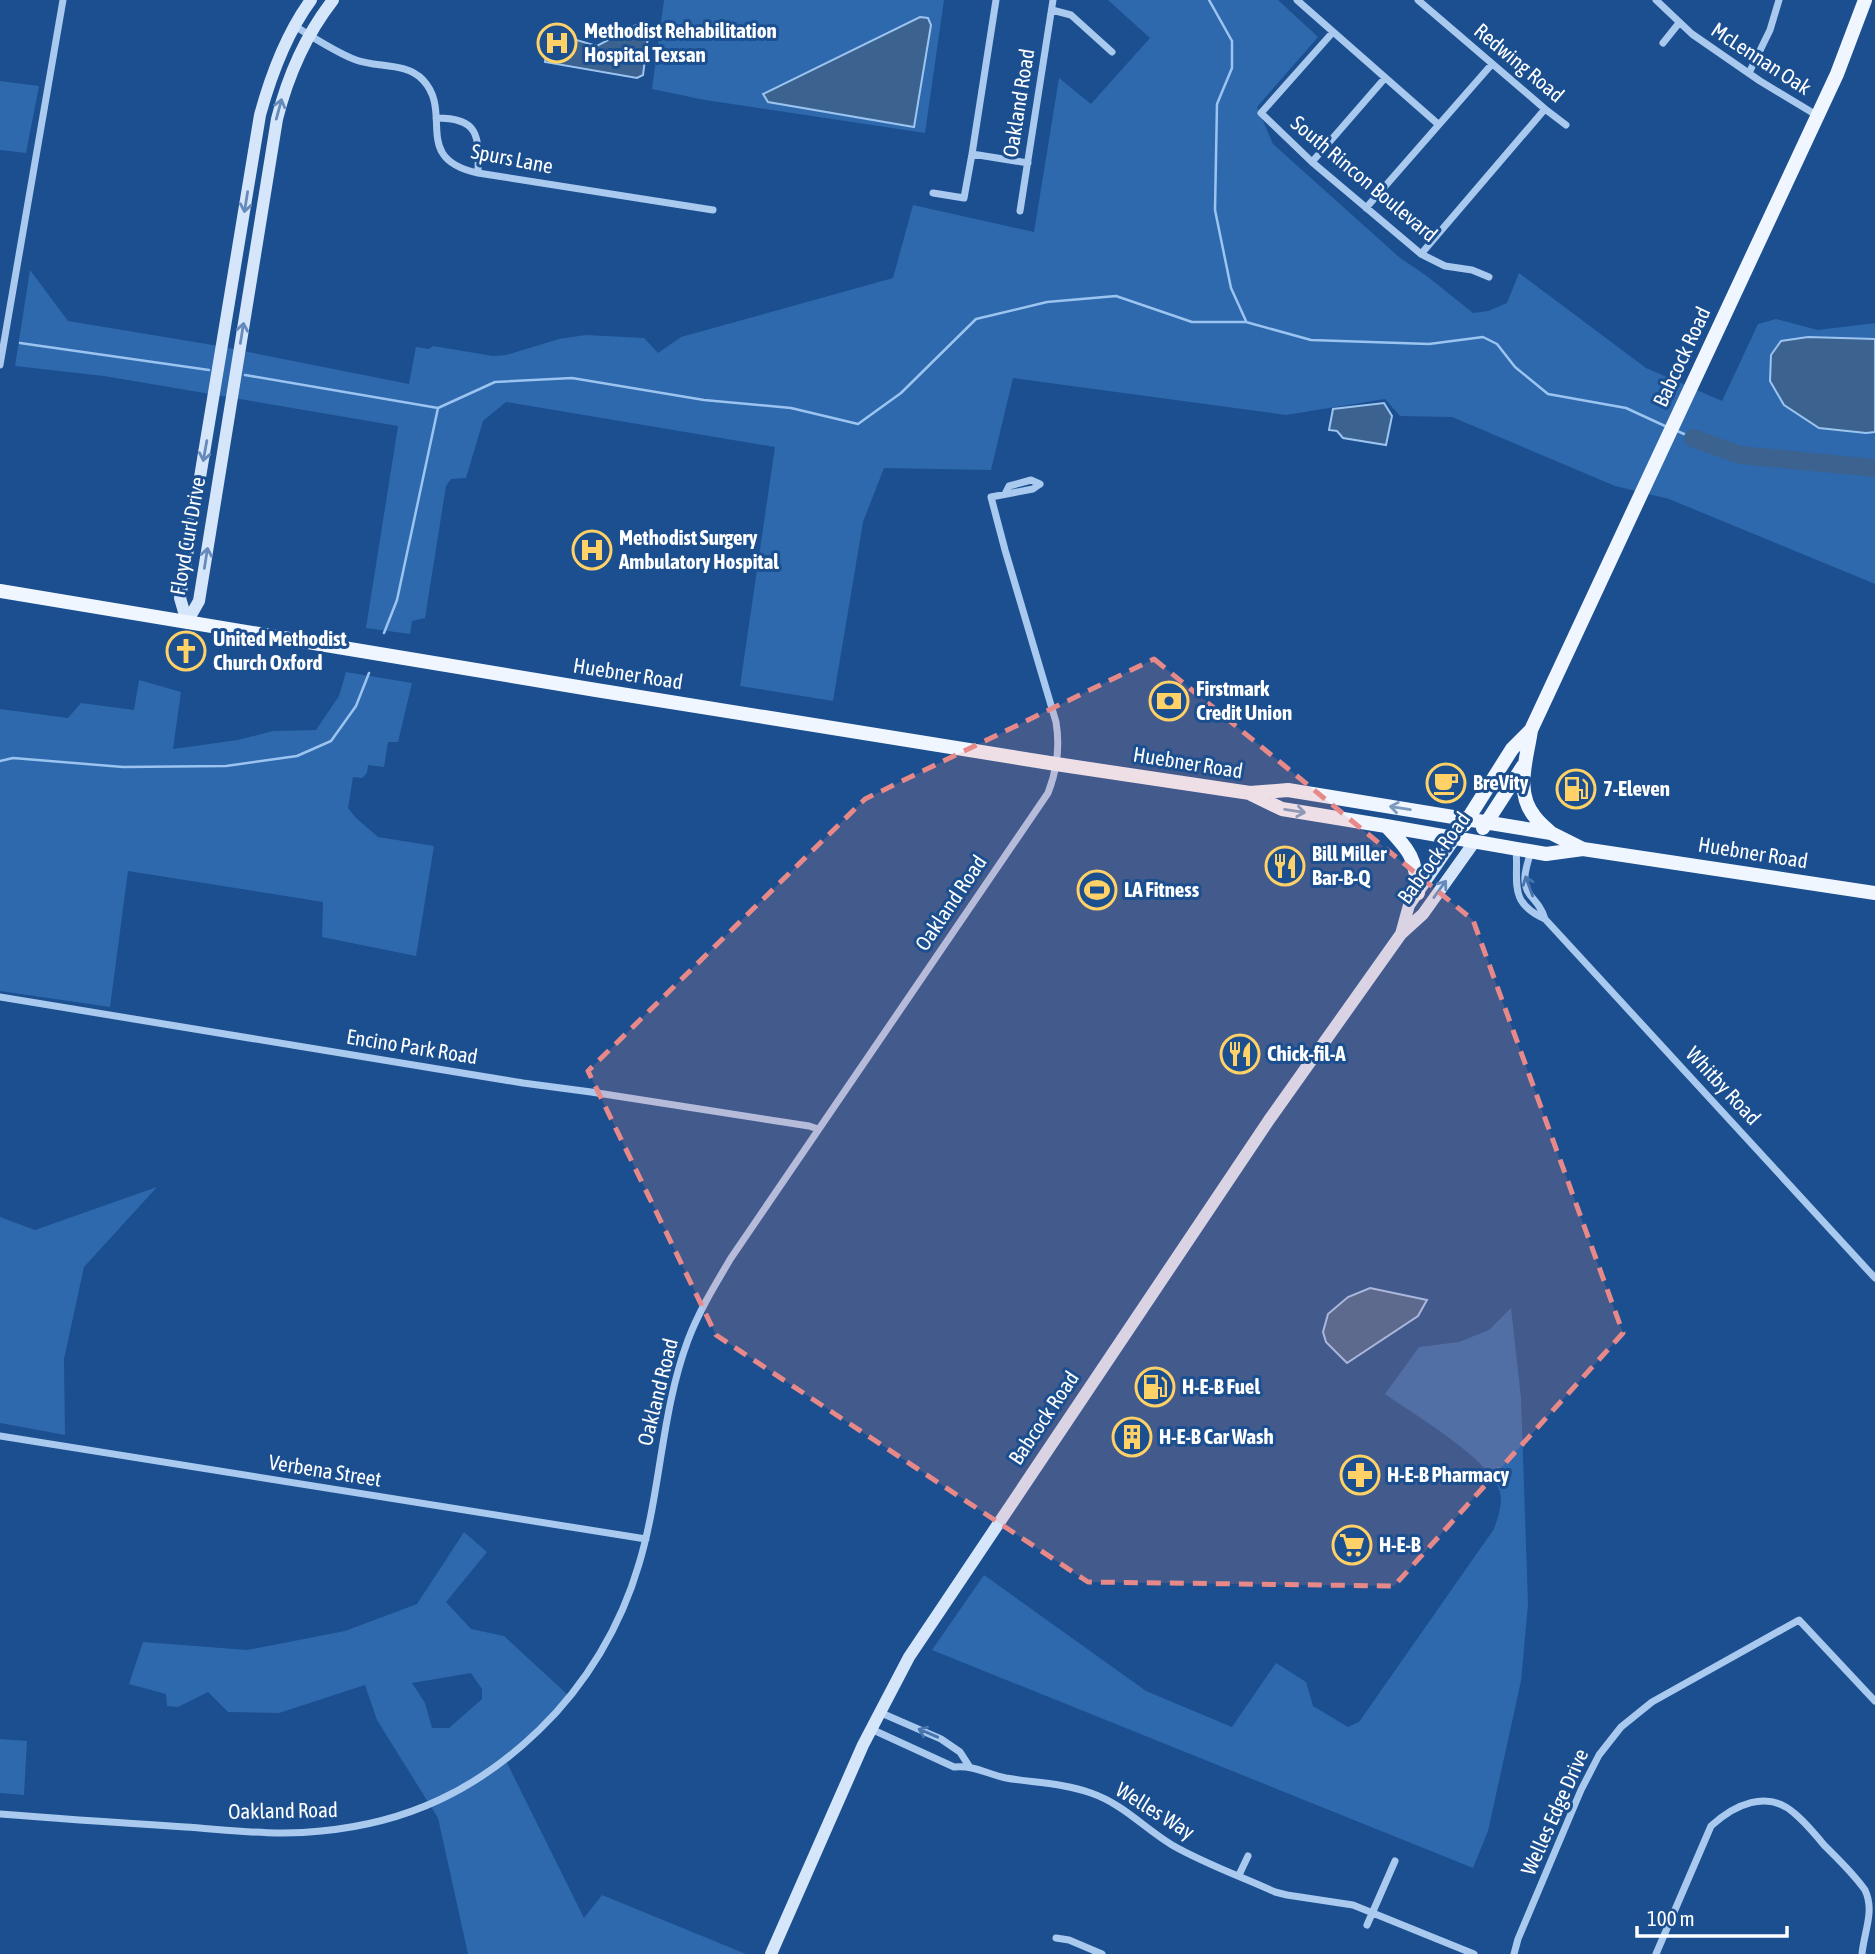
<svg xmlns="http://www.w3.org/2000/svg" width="1875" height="1954" font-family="'Asap Condensed',sans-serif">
  <rect width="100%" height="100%" fill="#1b4f8f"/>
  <path fill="#2e69ad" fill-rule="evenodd" d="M 664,0 L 944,0 L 925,133 L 705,100 L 652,89 Z
    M 1108,0 L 1278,0 L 1318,37 L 1257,107 L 1273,144 L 1399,257 L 1428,277 L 1473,313 L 1488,311 L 1507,303 L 1519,273 L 1646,368 L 1722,401 L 1758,324 L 1776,319 L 1818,330 L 1875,323 L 1875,584 L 1669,499 L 1615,486 L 1452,417 L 1400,416 L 1385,399 L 1286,415 L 1013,378 L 991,470 L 884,468 L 863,522 L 833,701 L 740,686 L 775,447 L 506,402 L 483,421 L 466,478 L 451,479 L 446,486 L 425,618 L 412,621 L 410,634 L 366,628 L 398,426 L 104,376 L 15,366 L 30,270 L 68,321 L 213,345 L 409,384 L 416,347 L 429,349 L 433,346 L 493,356 L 506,355 L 559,339 L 586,335 L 644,338 L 658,353 L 681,337 L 893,278 L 913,205 L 1034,232 L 1059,78 L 1091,104 L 1150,38 Z
    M 0,81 L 39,86 L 26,153 L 0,150 Z
    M 346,672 L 412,683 L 398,742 L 388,742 L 384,767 L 368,765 L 367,773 L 362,778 L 353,777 L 348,808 L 356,818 L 378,837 L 434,846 L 416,956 L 322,937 L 323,902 L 128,871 L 110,1007 L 0,991 L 0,709 L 68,718 L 81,703 L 134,710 L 139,680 L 181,692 L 173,749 L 238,740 L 273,731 L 316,730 L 339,696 Z
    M 157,1187 L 84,1267 L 64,1359 L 65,1435 L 0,1423 L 0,1217 L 35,1230 Z
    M 1511,1308 L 1521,1398 L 1528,1604 L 1521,1681 L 1488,1831 L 1473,1868 L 932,1650 L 984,1575 L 1146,1691 L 1232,1727 L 1276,1663 L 1306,1682 L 1313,1706 L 1348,1727 L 1359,1722 L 1494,1529 C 1498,1517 1503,1504 1500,1492 C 1492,1460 1413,1414 1385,1394 L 1419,1347 L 1459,1342 L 1489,1330 Z
    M 464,1532 L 487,1552 L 446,1602 L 471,1629 L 504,1636 L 568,1695 L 528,1736 L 504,1757 L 584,1918 L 602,1895 L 746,1954 L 468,1954 L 438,1818 L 377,1720 L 365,1685 L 279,1713 L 228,1712 L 208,1692 L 178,1707 L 167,1706 L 166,1694 L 129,1684 L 143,1642 L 247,1650 L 345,1631 L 417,1604 ZM 471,1673 L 482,1689 L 482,1699 L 449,1728 L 432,1728 L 425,1703 L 412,1683 Z
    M 0,1739 L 27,1741 L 24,1795 L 0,1793 Z"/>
  <path fill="#3c6290" stroke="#9cc4f0" stroke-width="2" d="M 920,17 L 928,18 L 931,25 L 914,127 L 768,102 L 763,94 Z
    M 636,25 L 649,29 L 643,75 L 637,78 L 545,62 L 546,55 L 573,39 L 597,46 Z
    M 1808,337 L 1875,339 L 1875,432 L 1866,433 L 1819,428 L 1784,405 L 1770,381 L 1771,355 L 1781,341 Z
    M 1384,403 L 1392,416 L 1386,445 L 1343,438 L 1337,431 L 1329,430 L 1333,409 Z
    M 1370,1288 L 1427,1300 L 1418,1316 L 1347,1363 L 1326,1342 L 1323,1332 L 1328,1314 L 1348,1297 Z"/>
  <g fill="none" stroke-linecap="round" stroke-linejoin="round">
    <path stroke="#9cc4f0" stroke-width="2.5" d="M 1209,0 L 1232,41 L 1232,68 L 1217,104 L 1215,210 L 1231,288 L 1246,321
      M 20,343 L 209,370
      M 245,375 L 438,408
      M 1675,430 L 1693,438
      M 384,633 L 397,600 L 438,408 L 495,382 L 572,378 L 704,400 L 791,408 L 858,424 L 901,393 L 976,319 L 1047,302 L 1116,296 L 1192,322 L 1246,322 L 1311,340 L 1429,344 L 1483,337 L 1497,344 L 1515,367 L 1548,394 L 1626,408 L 1665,426
      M 0,761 L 13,758 L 123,767 L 226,766 L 297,756 L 331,741 L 356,706 L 369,673"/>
    <path stroke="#3c6290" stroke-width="18" d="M 1693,438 L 1740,455 L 1875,468"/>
    <path stroke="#a9c9ee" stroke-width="7" d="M 996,0 L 972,154 L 1028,163
      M 1297,0 L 1438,124
      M 1418,0 L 1545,109 L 1566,125
      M 1656,0 L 1692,34 L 1760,81 L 1818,116
      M 1052,10 L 1071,15 L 1112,52
      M 295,26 C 314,38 335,52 356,60 C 377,68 406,62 423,80 C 454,113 411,159 478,173 L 713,210
      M 1333,32 L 1261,113 L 1312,162 L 1421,254 L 1445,266 L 1472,270 L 1489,277
      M 1663,43 L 1679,23
      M 1749,73 L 1770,30 L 1779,0
      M 436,118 C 479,118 479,135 478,173
      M 1312,162 L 1385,78
      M 933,193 L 964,198 L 972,154
      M 1366,208 L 1492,64
      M 1020,211 L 1053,0
      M 1421,254 L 1545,109
      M 0,365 L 63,0
      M 1005,494 L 1009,486 L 1031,480 L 1040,484
      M 1516,849 C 1519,881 1507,902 1545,919
      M 1531,851 C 1527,866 1520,881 1530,895 C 1537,903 1542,909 1545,919 L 1875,1278
      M 0,997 L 523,1083 L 591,1092 L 809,1126 L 818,1129
      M 0,1436 L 646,1539
      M 879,1712 L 941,1739 L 960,1752 L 969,1766
      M 871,1729 L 954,1767 C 974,1765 987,1774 1006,1778 C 1035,1783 1063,1783 1091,1793 C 1123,1804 1144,1828 1172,1845 C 1203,1863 1242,1877 1275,1892 L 1287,1895 L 1353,1905 L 1474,1954
      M 0,1814 C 62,1819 123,1823 185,1827 C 230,1830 276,1836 321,1831 C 407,1823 477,1790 539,1730 C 586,1685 621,1626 639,1564 C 661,1491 661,1412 688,1340 C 699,1311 715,1285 731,1258 L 1048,793 C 1057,770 1060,746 1056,722 L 1005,550 L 991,497 L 1033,489 L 1040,484
      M 1239,1875 L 1248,1856
      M 1367,1925 L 1395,1861
      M 1056,1938 L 1069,1940 L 1102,1954
      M 1514,1954 L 1518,1939 L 1581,1790 L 1599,1755 L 1621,1727 L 1652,1702 L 1799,1620 L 1875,1701
      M 1656,1954 L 1711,1826 C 1734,1805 1767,1789 1794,1813 C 1805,1822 1815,1834 1824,1845 C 1838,1859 1853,1873 1865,1890 C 1875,1911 1864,1932 1862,1954"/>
    <path stroke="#d6e6fa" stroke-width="12" d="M 187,622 L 199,601 L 277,119 C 288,75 305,36 333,0
      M 187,622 L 180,598 L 260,115 C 271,75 286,34 311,0
      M 1401,934 L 1409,905 L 1455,838
      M 771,1954 L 863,1745 L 909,1657 L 1269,1120 L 1401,934 L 1423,914 L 1475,841"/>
    <path stroke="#f0f6ff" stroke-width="14" d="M 0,591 L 596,690 L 1056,764 L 1250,793 L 1288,790 L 1551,833 L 1583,849
      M 1251,794 L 1282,809 L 1386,826 L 1546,854 L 1583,849 L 1875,893
      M 1464,825 L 1512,749 L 1531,730
      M 1386,826 C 1410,851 1416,858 1418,893
      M 1483,828 L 1523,766
      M 1551,833 C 1546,828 1539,823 1535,817 C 1514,792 1527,759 1531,730 L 1837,74 L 1865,0"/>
  </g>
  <defs><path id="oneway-shaft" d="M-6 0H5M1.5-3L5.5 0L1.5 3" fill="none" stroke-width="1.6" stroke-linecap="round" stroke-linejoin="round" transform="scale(1.75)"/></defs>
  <g stroke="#668bba">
    <use href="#oneway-shaft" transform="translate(279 109) rotate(-75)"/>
    <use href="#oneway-shaft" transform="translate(246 202) rotate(99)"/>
    <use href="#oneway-shaft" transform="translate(242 333) rotate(-81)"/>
    <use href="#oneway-shaft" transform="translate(205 451) rotate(100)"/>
    <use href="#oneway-shaft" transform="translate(206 558) rotate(-81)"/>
    <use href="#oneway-shaft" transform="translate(1440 889) rotate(-54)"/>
  </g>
  <g stroke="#7b9ac1">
    <use href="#oneway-shaft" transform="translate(1400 808) rotate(-171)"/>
    <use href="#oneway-shaft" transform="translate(1295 811) rotate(9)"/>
  </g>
  <g stroke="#4674ac">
    <use href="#oneway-shaft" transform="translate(1529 886) rotate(-110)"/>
    <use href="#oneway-shaft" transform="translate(928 1733) rotate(-157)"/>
  </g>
  <path fill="#e88989" fill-opacity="0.2" stroke="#e88989" stroke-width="5" stroke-dasharray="14 9" stroke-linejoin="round" d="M 1154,659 L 1473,920 L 1623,1333 L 1394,1586 L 1088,1582 L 716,1335 L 588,1071 L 865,799 Z"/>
  <defs>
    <symbol id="hospital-ring" viewBox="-11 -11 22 22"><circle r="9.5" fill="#1b4f8f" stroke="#ffd166" stroke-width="1.5"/><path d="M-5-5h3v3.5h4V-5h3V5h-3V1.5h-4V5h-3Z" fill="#ffd166"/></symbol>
    <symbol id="church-ring" viewBox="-11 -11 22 22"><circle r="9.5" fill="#1b4f8f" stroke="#ffd166" stroke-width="1.5"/><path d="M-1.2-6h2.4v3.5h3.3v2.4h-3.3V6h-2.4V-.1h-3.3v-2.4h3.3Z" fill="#ffd166"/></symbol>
    <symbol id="bank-ring" viewBox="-11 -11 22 22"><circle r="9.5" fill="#1b4f8f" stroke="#ffd166" stroke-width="1.5"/><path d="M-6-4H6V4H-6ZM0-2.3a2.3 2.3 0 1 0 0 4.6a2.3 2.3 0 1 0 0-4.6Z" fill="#ffd166"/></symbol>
    <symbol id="cafe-ring" viewBox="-11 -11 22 22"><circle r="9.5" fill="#1b4f8f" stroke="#ffd166" stroke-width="1.5"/><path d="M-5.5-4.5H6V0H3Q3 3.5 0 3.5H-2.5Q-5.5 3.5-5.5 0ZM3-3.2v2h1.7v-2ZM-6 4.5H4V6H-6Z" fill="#ffd166"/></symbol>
    <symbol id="fuel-ring" viewBox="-11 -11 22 22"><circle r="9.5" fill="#1b4f8f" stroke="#ffd166" stroke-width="1.5"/><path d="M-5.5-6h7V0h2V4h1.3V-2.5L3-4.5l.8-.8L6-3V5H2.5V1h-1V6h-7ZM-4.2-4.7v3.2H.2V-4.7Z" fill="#ffd166"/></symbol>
    <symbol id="restaurant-ring" viewBox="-11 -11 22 22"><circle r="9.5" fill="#1b4f8f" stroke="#ffd166" stroke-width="1.5"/><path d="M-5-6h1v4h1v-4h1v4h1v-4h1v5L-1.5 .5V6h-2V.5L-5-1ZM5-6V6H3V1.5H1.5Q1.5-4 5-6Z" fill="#ffd166"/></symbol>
    <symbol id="stadium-ring" viewBox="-11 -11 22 22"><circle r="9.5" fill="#1b4f8f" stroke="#ffd166" stroke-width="1.5"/><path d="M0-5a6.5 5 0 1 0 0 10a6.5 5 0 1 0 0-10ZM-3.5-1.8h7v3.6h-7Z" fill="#ffd166"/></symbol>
    <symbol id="building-ring" viewBox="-11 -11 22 22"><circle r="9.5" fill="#1b4f8f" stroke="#ffd166" stroke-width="1.5"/><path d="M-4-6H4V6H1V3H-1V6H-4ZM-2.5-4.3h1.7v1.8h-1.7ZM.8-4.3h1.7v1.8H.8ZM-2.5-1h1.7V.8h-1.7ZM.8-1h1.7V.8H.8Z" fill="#ffd166"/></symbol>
    <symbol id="pharmacy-ring" viewBox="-11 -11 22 22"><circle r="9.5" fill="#1b4f8f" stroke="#ffd166" stroke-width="1.5"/><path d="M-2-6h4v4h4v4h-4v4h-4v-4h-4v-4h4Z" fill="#ffd166"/></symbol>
    <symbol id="supermarket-ring" viewBox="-11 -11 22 22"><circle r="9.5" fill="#1b4f8f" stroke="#ffd166" stroke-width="1.5"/><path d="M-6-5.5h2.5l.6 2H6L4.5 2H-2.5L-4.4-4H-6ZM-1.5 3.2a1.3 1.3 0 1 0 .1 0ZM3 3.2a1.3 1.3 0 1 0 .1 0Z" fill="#ffd166"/></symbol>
  </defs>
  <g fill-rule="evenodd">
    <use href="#hospital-ring" x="535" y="21" width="44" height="44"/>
    <use href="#hospital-ring" x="570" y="528" width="44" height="44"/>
    <use href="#church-ring" x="164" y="629" width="44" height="44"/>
    <use href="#bank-ring" x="1147" y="679" width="44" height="44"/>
    <use href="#cafe-ring" x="1424" y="761" width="44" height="44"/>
    <use href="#fuel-ring" x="1554" y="767" width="44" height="44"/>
    <use href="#restaurant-ring" x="1263" y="844" width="44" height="44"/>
    <use href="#stadium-ring" x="1075" y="868" width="44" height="44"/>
    <use href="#restaurant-ring" x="1218" y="1032" width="44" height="44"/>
    <use href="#fuel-ring" x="1133" y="1365" width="44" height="44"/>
    <use href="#building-ring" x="1110" y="1415" width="44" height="44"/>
    <use href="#pharmacy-ring" x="1338" y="1453" width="44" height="44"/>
    <use href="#supermarket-ring" x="1330" y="1523" width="44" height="44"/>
  </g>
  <g text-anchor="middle" stroke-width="6" stroke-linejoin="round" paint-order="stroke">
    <g font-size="21" font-weight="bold" fill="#fff" stroke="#1b4f8f" text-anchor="start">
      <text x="584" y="38">Methodist Rehabilitation<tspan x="584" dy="24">Hospital Texsan</tspan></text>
      <text x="619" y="545">Methodist Surgery<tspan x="619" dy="24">Ambulatory Hospital</tspan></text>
      <text x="213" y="646">United Methodist<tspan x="213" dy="24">Church Oxford</tspan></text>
      <text x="1196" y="696">Firstmark<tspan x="1196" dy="24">Credit Union</tspan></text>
      <text x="1473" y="790">BreVity</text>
      <text x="1603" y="796">7-Eleven</text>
      <text x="1312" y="861">Bill Miller<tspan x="1312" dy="24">Bar-B-Q</tspan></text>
      <text x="1124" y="897">LA Fitness</text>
      <text x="1267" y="1061">Chick-fil-A</text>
      <text x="1182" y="1394">H-E-B Fuel</text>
      <text x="1159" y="1444">H-E-B Car Wash</text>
      <text x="1387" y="1482">H-E-B Pharmacy</text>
      <text x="1379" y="1552">H-E-B</text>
    </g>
    <g font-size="21" fill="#fff" stroke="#1b4f8f">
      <text transform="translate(1761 59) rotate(33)" y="7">McLennan Oak</text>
      <text transform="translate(1519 63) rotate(40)" y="7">Redwing Road</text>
      <text transform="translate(1019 103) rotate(-81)" y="7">Oakland Road</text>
      <text transform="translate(512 159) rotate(11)" y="7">Spurs Lane</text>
      <text transform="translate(1364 179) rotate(40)" y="7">South Rincon Boulevard</text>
      <text transform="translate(1682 357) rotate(-65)" y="7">Babcock Road</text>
      <text transform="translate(188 536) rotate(-80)" y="7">Floyd Curl Drive</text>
      <text transform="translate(628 674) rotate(9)" y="7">Huebner Road</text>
      <text transform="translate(1188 763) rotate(9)" y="7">Huebner Road</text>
      <text transform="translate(1753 853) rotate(9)" y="7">Huebner Road</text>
      <text transform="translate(1434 858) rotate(-54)" y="7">Babcock Road</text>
      <text transform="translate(951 903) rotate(-56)" y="7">Oakland Road</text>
      <text transform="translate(412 1047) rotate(9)" y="7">Encino Park Road</text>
      <text transform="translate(1723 1086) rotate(47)" y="7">Whitby Road</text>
      <text transform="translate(658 1392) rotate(-76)" y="7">Oakland Road</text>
      <text transform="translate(1044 1418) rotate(-56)" y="7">Babcock Road</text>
      <text transform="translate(325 1471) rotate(9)" y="7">Verbena Street</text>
      <text transform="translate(283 1811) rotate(-1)" y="7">Oakland Road</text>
      <text transform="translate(1155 1811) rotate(32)" y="7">Welles Way</text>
      <text transform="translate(1555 1812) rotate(-66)" y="7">Welles Edge Drive</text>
    </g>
  </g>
  <path d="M1637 1926v10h150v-10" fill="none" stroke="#ffffff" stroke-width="3.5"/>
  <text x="1647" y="1926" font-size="21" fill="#ffffff" stroke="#1b4f8f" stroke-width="5" paint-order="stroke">100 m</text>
</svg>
